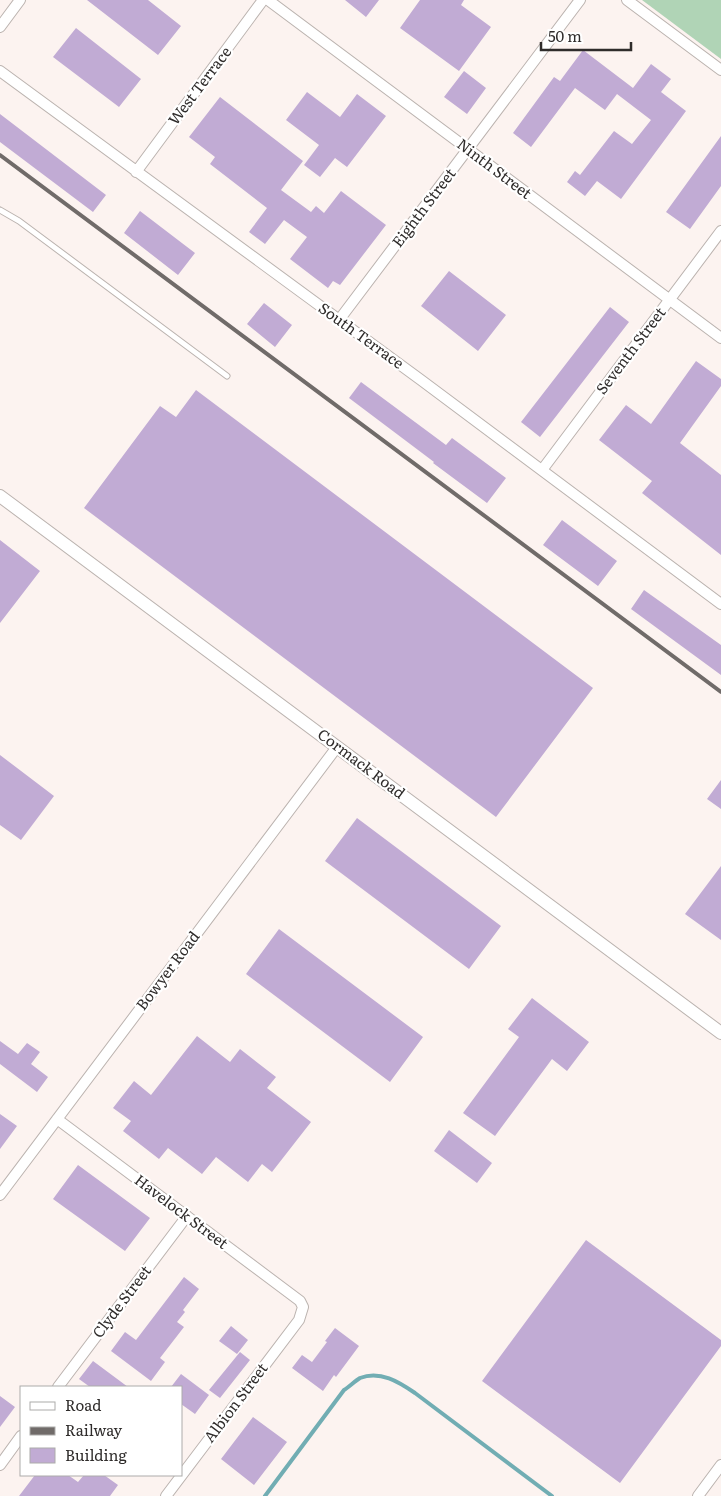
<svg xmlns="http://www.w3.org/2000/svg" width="721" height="1496" font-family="Literata,serif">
  <rect width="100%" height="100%" fill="#fcf3f0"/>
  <path fill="#b0d4b6" d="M 642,0 L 721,0 L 721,59 Z"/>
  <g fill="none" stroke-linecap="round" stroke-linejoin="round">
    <path stroke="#71adb3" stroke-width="4" d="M 265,1496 L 344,1390 C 349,1387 355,1381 360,1378 C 380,1370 399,1382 415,1393 L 552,1496"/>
  </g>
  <path fill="#c1abd4" d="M 87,0 L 148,0 L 181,26 L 158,55 Z
    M 345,0 L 379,0 L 366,17 Z
    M 420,0 L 464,0 L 461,5 L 491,27 L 459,71 L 400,28 Z
    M 76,28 L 141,79 L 119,107 L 53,57 Z
    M 583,50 L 633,88 L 651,64 L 671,79 L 661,92 L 686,111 L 621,199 L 597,181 L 585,196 L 567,182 L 575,171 L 580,175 L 614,131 L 632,144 L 651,120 L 617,94 L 605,110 L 575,88 L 531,147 L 513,133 L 554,77 L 560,81 Z
    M 464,71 L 486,88 L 467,114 L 444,97 Z
    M 307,92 L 340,117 L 357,94 L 386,116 L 347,167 L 335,158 L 320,177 L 304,165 L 319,145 L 286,120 Z
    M 220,97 L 303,161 L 281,190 L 311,212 L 316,206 L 324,213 L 341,191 L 386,225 L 340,285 L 333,281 L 328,288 L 290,259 L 307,237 L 284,220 L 265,244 L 249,232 L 267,208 L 210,164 L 215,157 L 189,137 Z
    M 0,114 L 106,195 L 93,212 L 0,142 Z
    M 721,136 L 721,186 L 690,229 L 666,212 Z
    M 140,211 L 195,253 L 178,275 L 124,233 Z
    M 449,271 L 506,315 L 478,351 L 421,306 Z
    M 264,303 L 292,325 L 275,347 L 247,324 Z
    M 610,307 L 629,322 L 540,437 L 521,422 Z
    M 696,361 L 721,379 L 721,386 L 680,443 L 721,475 L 721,555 L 642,493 L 652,481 L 599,440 L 626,405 L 651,424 Z
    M 361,382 L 446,445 L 452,438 L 506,478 L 487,503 L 433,463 L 434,462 L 349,398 Z
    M 196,390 L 593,688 L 496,817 L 84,508 L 160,406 L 176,417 Z
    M 562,520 L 617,561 L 598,586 L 543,545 Z
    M 0,540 L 40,571 L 0,623 Z
    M 644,590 L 721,645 L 721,675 L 631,609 Z
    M 0,755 L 54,796 L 21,840 L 0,825 Z
    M 721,780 L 721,809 L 707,799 Z
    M 357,818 L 501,926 L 469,969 L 325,861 Z
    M 721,866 L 721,940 L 685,914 Z
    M 279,929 L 423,1037 L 390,1082 L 246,974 Z
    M 532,998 L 589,1042 L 567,1071 L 552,1059 L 495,1136 L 463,1113 L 519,1037 L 508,1029 Z
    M 197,1036 L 230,1062 L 240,1049 L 276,1077 L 267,1088 L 311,1122 L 272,1172 L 262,1164 L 248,1182 L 216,1157 L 202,1174 L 168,1148 L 159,1159 L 123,1131 L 131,1121 L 113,1108 L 134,1081 L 151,1095 Z
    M 0,1041 L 18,1054 L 27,1043 L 40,1052 L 31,1064 L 48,1077 L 37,1092 L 0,1064 Z
    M 0,1114 L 17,1126 L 0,1149 Z
    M 449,1130 L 492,1163 L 477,1183 L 434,1151 Z
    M 78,1165 L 150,1218 L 125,1251 L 53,1199 Z
    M 586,1240 L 721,1340 L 721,1346 L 620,1483 L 482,1381 Z
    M 184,1277 L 199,1289 L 183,1310 L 185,1312 L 177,1322 L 184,1327 L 160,1358 L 165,1362 L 151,1381 L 111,1351 L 125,1332 L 136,1340 Z
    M 231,1326 L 248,1340 L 237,1354 L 219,1341 Z
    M 335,1328 L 359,1346 L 336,1377 L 334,1375 L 323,1391 L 292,1368 L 302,1355 L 312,1362 L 327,1342 L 325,1341 Z
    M 240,1352 L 250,1360 L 220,1398 L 209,1390 Z
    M 93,1361 L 128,1387 L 90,1387 L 79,1379 Z
    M 181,1374 L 209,1395 L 195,1414 L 181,1404 L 181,1387 L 171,1387 Z
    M 0,1396 L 15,1407 L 0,1427 Z
    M 253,1417 L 287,1442 L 254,1485 L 221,1459 Z
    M 35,1475 L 68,1475 L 78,1482 L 84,1475 L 104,1475 L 118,1485 L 110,1496 L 19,1496 Z"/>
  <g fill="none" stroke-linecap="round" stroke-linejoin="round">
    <defs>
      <path id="service" d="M 0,210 L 19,221 L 227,376"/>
      <path id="minor" d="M 268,0 L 721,338
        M 627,0 L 721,70
        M 0,27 L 20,0
        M 0,71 L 421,380 L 721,604
        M 136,172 L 263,0
        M 339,320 L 580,0
        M 542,470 L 721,231
        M 57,1119 L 296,1298 L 300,1301 L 303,1307 L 299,1320 L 166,1496
        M 0,1195 L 337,747
        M 58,1387 L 187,1216
        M 0,1465 L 21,1436
        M 698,1496 L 721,1465"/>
      <path id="tertiary" d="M 0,496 L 721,1033"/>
    </defs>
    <use href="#service" stroke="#bbb3af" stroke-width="7"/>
    <use href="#minor" stroke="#bbb3af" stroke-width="12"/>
    <use href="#tertiary" stroke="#bbb3af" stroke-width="14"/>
    <use href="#service" stroke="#fff" stroke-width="5"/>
    <use href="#minor" stroke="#fff" stroke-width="10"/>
    <use href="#tertiary" stroke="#fff" stroke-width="12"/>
    <path stroke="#706b69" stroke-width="4" d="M 0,155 L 721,692"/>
  </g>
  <g text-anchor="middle" stroke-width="4.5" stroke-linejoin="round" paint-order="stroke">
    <g font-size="15" fill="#2f2c2b" stroke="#fff">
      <text transform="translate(200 86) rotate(-53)" y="5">West Terrace</text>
      <text transform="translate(494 169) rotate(37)" y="5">Ninth Street</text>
      <text transform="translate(424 208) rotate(-53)" y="5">Eighth Street</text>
      <text transform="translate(361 336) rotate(36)" y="5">South Terrace</text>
      <text transform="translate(631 351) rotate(-53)" y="5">Seventh Street</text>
      <text transform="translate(361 764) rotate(37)" y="5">Cormack Road</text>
      <text transform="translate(168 971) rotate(-53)" y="5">Bowyer Road</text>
      <text transform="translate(181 1212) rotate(37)" y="5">Havelock Street</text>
      <text transform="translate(122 1302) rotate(-53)" y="5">Clyde Street</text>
      <text transform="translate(236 1403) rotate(-53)" y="5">Albion Street</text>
    </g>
  </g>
  <rect x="20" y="1386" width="162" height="90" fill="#ffffff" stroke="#acabaa"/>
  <rect x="30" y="1402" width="25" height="8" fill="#ffffff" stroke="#acabaa"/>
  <text x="65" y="1411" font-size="15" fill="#2f2c2b">Road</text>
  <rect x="30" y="1427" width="25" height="8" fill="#706b69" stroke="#acabaa"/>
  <text x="65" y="1436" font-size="15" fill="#2f2c2b">Railway</text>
  <rect x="30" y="1448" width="25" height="15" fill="#c1abd4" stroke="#acabaa"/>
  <text x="65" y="1461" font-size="15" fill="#2f2c2b">Building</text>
  <path d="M541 42v8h90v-8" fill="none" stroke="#2f2c2b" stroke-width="2.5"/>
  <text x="548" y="42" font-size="15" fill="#2f2c2b" stroke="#ffffff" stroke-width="4" paint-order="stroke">50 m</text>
</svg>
